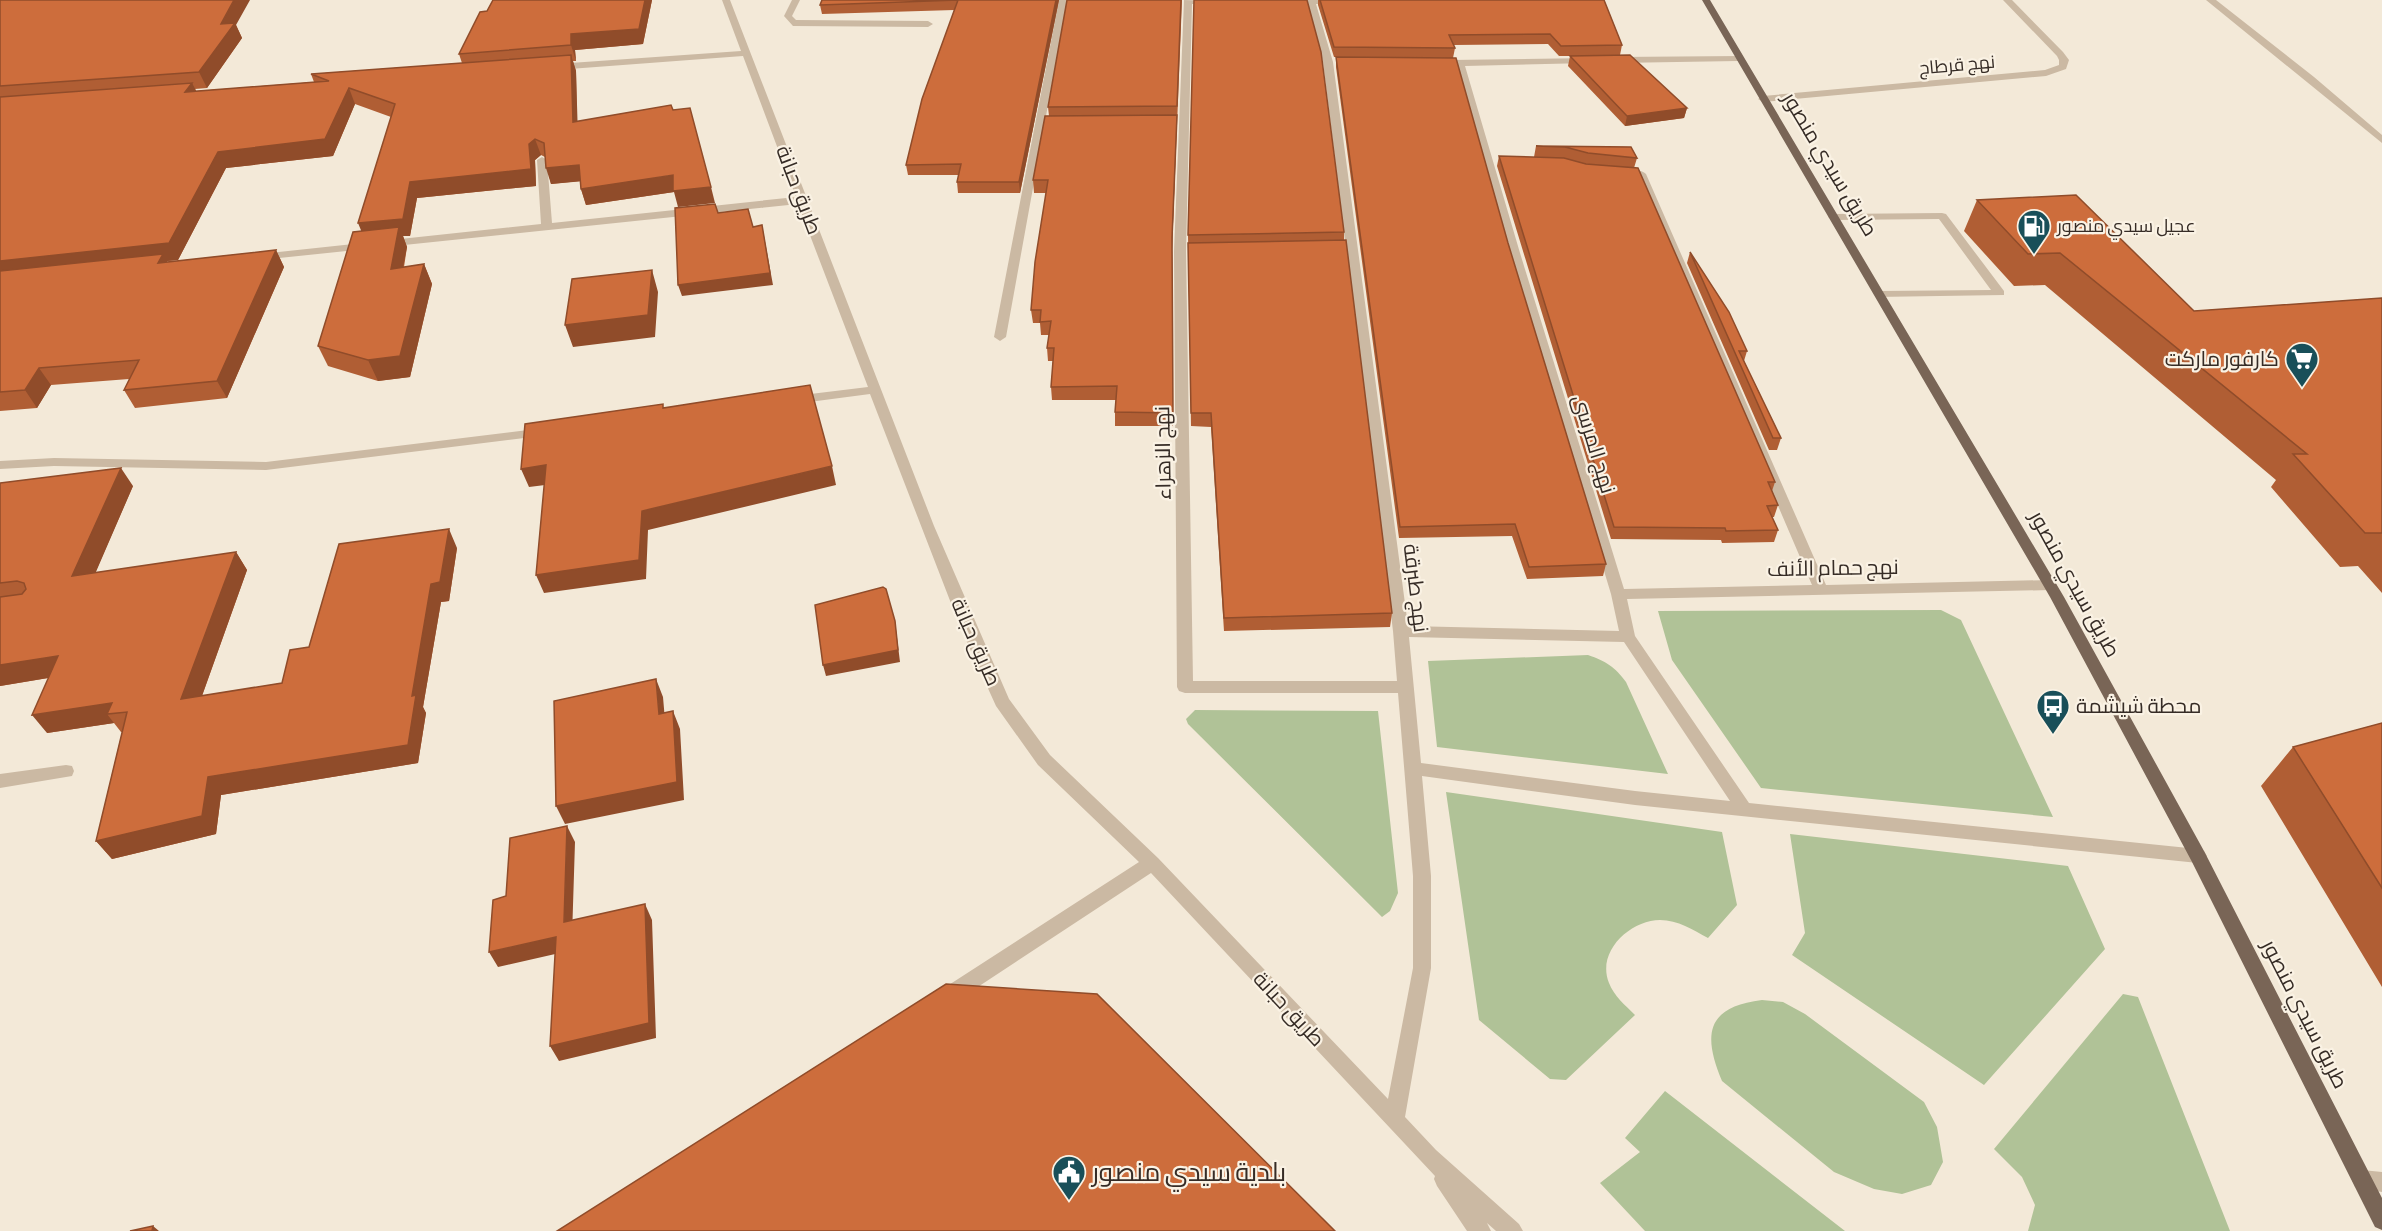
<svg xmlns="http://www.w3.org/2000/svg" width="2382" height="1231" font-family="'Alegreya Sans',Cairo,sans-serif">
  <rect width="100%" height="100%" fill="#f3e9d8"/>
  <path fill="#b0c297" d="M 1941,610 L 1961,620 L 2053,817 L 1761,788 L 1672,660 L 1658,611 Z
    M 1588,655 C 1606,661 1615,667 1626,682 L 1668,774 L 1437,747 L 1428,661 Z
    M 1195,710 L 1378,711 L 1398,893 L 1390,911 L 1382,917 L 1188,724 L 1186,719 Z
    M 1446,792 L 1722,832 L 1737,905 L 1708,938 C 1693,930 1678,920 1660,920 C 1631,920 1596,951 1609,983 C 1614,996 1625,1005 1635,1015 L 1566,1080 L 1550,1079 L 1479,1020 Z
    M 1790,834 L 2068,866 L 2105,949 L 1984,1085 L 1792,955 L 1805,933 Z
    M 2123,994 L 2138,997 L 2230,1231 L 2028,1231 L 2035,1205 L 2022,1177 L 1994,1149 Z
    M 1762,1000 L 1783,1002 L 1805,1014 L 1924,1102 L 1937,1127 L 1943,1162 L 1931,1185 L 1902,1194 L 1874,1189 L 1834,1172 L 1722,1081 C 1702,1033 1707,1007 1762,1000 Z
    M 1665,1091 L 1845,1231 L 1645,1231 L 1600,1183 L 1640,1152 L 1625,1138 Z"/>
  <g fill="none" stroke-linecap="round" stroke-linejoin="round">
    <path fill="#cbb9a3" fill-rule="evenodd" d="M 722,0 L 730,0 L 934,526 L 1009,699 L 1050,755 L 1158,858 L 1388,1099 L 1413,968 L 1413,876 L 1398,693 L 1185,693 L 1179,691 L 1177,687 L 1174,251 L 1184,0 L 1217,1 L 1213,4 L 1192,4 L 1186,251 L 1193,681 L 1397,681 L 1393,631 L 1323,62 L 1307,4 L 1288,5 L 1284,2 L 1285,0 L 1340,0 L 1336,4 L 1316,4 L 1333,62 L 1408,626 L 1619,631 L 1611,594 L 1508,253 L 1456,66 L 1446,63 L 1451,60 L 1592,58 L 1592,62 L 1589,63 L 1465,66 L 1520,253 L 1624,589 L 1812,585 L 1637,177 L 1618,174 L 1617,172 C 1623,167 1640,169 1646,174 L 1826,585 L 2050,580 L 2057,585 L 2050,590 L 1627,599 L 1635,636 L 1749,803 L 2198,849 L 2204,851 L 2207,856 L 2204,861 L 2198,863 L 1635,805 L 1422,776 L 1431,876 L 1431,968 L 1405,1117 L 1436,1150 L 1519,1224 L 1523,1231 L 1496,1231 L 1487,1223 L 1491,1231 L 1467,1231 L 1437,1186 L 1434,1179 L 1435,1176 L 1151,873 L 955,1002 L 948,1004 L 941,1002 L 939,996 L 941,990 L 1139,862 L 1038,765 L 996,706 L 961,629 L 870,394 L 794,404 L 788,400 L 794,396 L 868,387 L 798,204 L 260,260 L 254,257 L 260,254 L 541,224 L 537,160 L 542,157 L 547,160 L 552,223 L 796,197 L 743,56 L 556,70 L 551,67 L 556,64 L 741,51 ZM 1409,637 L 1624,642 L 1730,801 L 1635,791 L 1421,763 Z
      M 792,0 L 800,0 L 792,16 L 796,20 L 928,21 L 933,24 L 928,27 L 793,26 L 784,16 Z
      M 1059,0 L 1067,0 L 1006,337 L 1000,341 L 994,337 Z
      M 2003,0 L 2012,0 L 2063,52 L 2069,60 L 2066,69 L 2046,76 L 1763,102 L 1758,99 L 1763,96 L 2045,70 L 2059,65 L 2059,60 L 2057,56 Z
      M 2206,0 L 2216,0 L 2314,77 L 2382,135 L 2382,143 Z
      M 1741,56 L 1743,58 L 1738,61 L 1616,63 L 1611,60 L 1616,57 Z
      M 1942,213 L 1946,214 L 2004,291 L 2004,295 L 1876,297 L 1876,293 L 1880,291 L 1991,290 L 1939,219 L 1833,220 L 1828,217 L 1833,214 Z
      M 544,428 L 549,429 L 551,432 L 549,435 L 266,470 L 54,466 L 0,469 L 0,461 L 54,458 L 266,462 Z
      M 66,765 L 72,766 L 74,771 L 72,776 L 0,788 L 0,774 Z
      M 2362,1170 L 2382,1172 L 2382,1192 L 2355,1187 L 2352,1180 L 2355,1173 Z"/>
    <path fill="#796556" fill-rule="evenodd" d="M 1702,0 L 1710,0 L 2064,597 L 2204,851 L 2382,1198 L 2382,1230 L 2375,1227 L 2191,860 L 2050,597 Z"/>
  </g>
  <path fill="#b05e34" d="M 0,0 L 236,25 L 242,38 L 207,88 L 195,89 L 196,91 L 314,82 L 311,74 L 462,63 L 459,54 L 487,11 L 493,0 L 652,0 L 643,44 L 575,50 L 576,61 L 573,61 L 576,71 L 577,121 L 674,192 L 586,205 L 581,189 L 580,181 L 551,184 L 545,157 L 541,155 L 535,160 L 536,186 L 417,198 L 410,236 L 403,236 L 407,247 L 404,267 L 424,264 L 432,284 L 410,377 L 378,381 L 328,366 L 318,346 L 361,231 L 391,117 L 355,104 L 333,156 L 226,168 L 178,260 L 167,261 L 167,262 L 276,250 L 284,267 L 227,398 L 135,408 L 124,390 L 129,379 L 51,385 L 37,408 L 0,411 Z
    M 822,0 L 1059,0 L 1020,193 L 958,193 L 957,182 L 959,175 L 908,175 L 906,165 L 954,10 L 822,14 L 820,5 Z
    M 1067,0 L 1182,0 L 1172,251 L 1173,426 L 1115,426 L 1115,412 L 1116,400 L 1052,400 L 1051,387 L 1053,361 L 1048,361 L 1047,348 L 1049,335 L 1041,335 L 1040,323 L 1033,323 L 1031,310 L 1046,193 L 1034,193 L 1033,180 L 1049,116 L 1048,107 Z
    M 1318,0 L 1604,0 L 1622,45 L 1620,55 L 1687,108 L 1684,118 L 1625,126 L 1568,66 L 1570,56 L 1584,56 L 1559,56 L 1548,44 L 1453,45 L 1455,48 L 1453,58 L 1334,57 L 1318,5 Z
    M 1336,57 L 1508,243 L 1606,564 L 1603,576 L 1527,579 L 1512,536 L 1399,538 L 1336,67 Z
    M 1536,146 L 1631,147 L 1637,158 L 1634,168 L 1775,482 L 1772,491 L 1778,505 L 1774,517 L 1772,517 L 1778,530 L 1774,542 L 1722,543 L 1721,540 L 1611,539 L 1497,166 L 1499,156 L 1534,157 Z
    M 1977,200 L 2194,311 L 2382,298 L 2382,593 L 2358,566 L 2340,567 L 2271,487 L 2276,480 L 2045,285 L 2014,286 L 1964,231 Z
    M 1344,232 L 1344,240 L 1392,613 L 1390,627 L 1224,631 L 1211,427 L 1191,426 L 1188,235 Z
    M 1690,252 L 1747,351 L 1744,361 L 1781,438 L 1777,450 L 1769,450 L 1687,263 Z
    M 0,483 L 133,486 L 95,573 L 236,552 L 247,570 L 202,696 L 282,683 L 309,647 L 457,548 L 449,601 L 441,602 L 423,707 L 426,713 L 418,763 L 221,795 L 216,834 L 112,859 L 96,841 L 122,732 L 121,732 L 114,723 L 47,733 L 48,678 L 0,686 Z
    M 2382,723 L 2382,987 L 2261,786 L 2293,747 Z"/>
  <path fill="#904c2a" d="M 234,0 L 250,0 L 236,25 L 242,38 L 207,88 L 199,72 L 221,24 Z
    M 645,0 L 652,0 L 643,44 L 575,50 L 576,61 L 571,45 L 571,34 Z
    M 1056,0 L 1059,0 L 1020,193 L 1019,182 Z
    M 571,55 L 576,71 L 578,138 L 573,122 Z
    M 192,83 L 200,98 L 185,92 Z
    M 349,88 L 355,104 L 333,156 L 226,168 L 178,260 L 167,261 L 172,271 L 0,279 L 0,261 L 218,152 Z
    M 1687,108 L 1684,118 L 1625,126 L 1627,116 Z
    M 1177,115 L 1172,251 L 1173,426 L 1172,238 Z
    M 535,139 L 541,155 L 535,160 L 536,186 L 417,198 L 410,236 L 403,236 L 407,247 L 399,288 L 365,240 L 358,223 L 410,182 Z
    M 579,165 L 584,181 L 551,184 L 546,168 Z
    M 673,175 L 711,187 L 715,203 L 678,207 L 674,192 L 586,205 L 581,189 Z
    M 762,225 L 773,285 L 682,296 L 678,285 Z
    M 276,250 L 284,267 L 227,398 L 217,381 Z
    M 424,264 L 432,284 L 410,377 L 378,381 L 368,360 Z
    M 652,270 L 658,292 L 655,337 L 573,347 L 565,325 Z
    M 39,368 L 51,385 L 37,408 L 25,390 Z
    M 546,465 L 553,484 L 529,487 L 521,469 Z
    M 832,466 L 836,485 L 648,530 L 646,579 L 544,593 L 536,575 L 642,511 Z
    M 121,468 L 133,486 L 86,595 L 72,576 Z
    M 449,529 L 457,548 L 449,601 L 441,602 L 423,707 L 426,713 L 418,763 L 221,795 L 216,834 L 112,859 L 96,841 L 208,777 L 412,696 L 431,584 Z
    M 236,552 L 247,570 L 194,718 L 181,699 Z
    M 895,621 L 900,662 L 826,676 L 823,665 Z
    M 58,656 L 72,674 L 0,686 L 0,665 Z
    M 656,679 L 663,697 L 666,732 L 659,714 Z
    M 112,703 L 107,714 L 114,723 L 47,733 L 32,715 Z
    M 673,711 L 680,729 L 684,800 L 565,824 L 556,806 Z
    M 567,826 L 575,842 L 572,937 L 564,922 Z
    M 645,904 L 652,920 L 656,1038 L 559,1061 L 550,1046 Z
    M 556,937 L 564,952 L 498,967 L 489,952 Z
    M 153,1226 L 159,1231 L 152,1231 Z"/>
  <path fill="#cd6d3c" stroke="#904c2a" stroke-width="1.5" d="M 0,0 L 234,0 L 221,24 L 235,23 L 199,72 L 0,86 Z
    M 493,0 L 645,0 L 639,29 L 571,34 L 571,45 L 459,54 L 480,12 L 487,11 Z
    M 822,0 L 1056,0 L 1019,182 L 957,182 L 961,164 L 906,165 L 922,99 L 958,0 L 820,5 Z
    M 1067,0 L 1181,0 L 1177,106 L 1048,107 Z
    M 1194,0 L 1307,0 L 1321,52 L 1344,232 L 1188,235 Z
    M 1320,0 L 1604,0 L 1622,45 L 1561,46 L 1550,34 L 1449,35 L 1455,48 L 1334,47 Z
    M 571,55 L 573,122 L 671,105 L 673,110 L 690,108 L 711,187 L 673,191 L 673,175 L 581,189 L 579,165 L 546,168 L 544,143 L 535,139 L 529,144 L 531,169 L 410,182 L 403,219 L 358,223 L 395,104 L 349,88 L 325,139 L 218,152 L 169,243 L 0,261 L 0,97 L 192,83 L 185,92 L 329,81 L 311,74 Z
    M 1630,55 L 1687,108 L 1627,116 L 1570,56 Z
    M 1336,57 L 1456,58 L 1508,243 L 1606,564 L 1529,567 L 1515,524 L 1400,527 Z
    M 1177,115 L 1172,238 L 1173,413 L 1115,412 L 1117,386 L 1051,387 L 1054,348 L 1047,348 L 1051,321 L 1040,322 L 1041,310 L 1031,310 L 1035,262 L 1048,180 L 1033,180 L 1045,116 Z
    M 1536,146 L 1631,147 L 1637,158 L 1588,153 L 1565,147 Z
    M 1499,156 L 1564,158 L 1586,164 L 1638,168 L 1775,482 L 1768,482 L 1778,505 L 1767,506 L 1778,530 L 1726,531 L 1725,528 L 1614,527 Z
    M 2076,195 L 2194,311 L 2382,298 L 2382,533 L 2365,533 L 2293,454 L 2307,454 L 2060,253 L 2028,254 L 1977,200 Z
    M 715,204 L 718,213 L 748,209 L 753,227 L 762,225 L 770,273 L 678,285 L 675,208 Z
    M 399,227 L 391,269 L 424,264 L 400,356 L 368,360 L 318,346 L 353,232 Z
    M 1346,240 L 1392,613 L 1224,618 L 1211,413 L 1191,413 L 1188,243 Z
    M 276,250 L 217,381 L 124,390 L 139,360 L 39,368 L 25,390 L 0,392 L 0,271 L 163,254 L 158,263 Z
    M 1690,252 L 1729,312 L 1747,351 L 1739,351 L 1781,438 L 1773,438 Z
    M 652,270 L 648,315 L 565,325 L 572,279 Z
    M 810,385 L 832,466 L 642,511 L 639,560 L 536,575 L 546,465 L 521,469 L 525,424 L 663,404 L 663,408 Z
    M 121,468 L 72,576 L 236,552 L 181,699 L 282,683 L 290,650 L 309,647 L 339,544 L 449,529 L 440,582 L 431,584 L 412,696 L 416,695 L 408,745 L 208,777 L 202,816 L 96,841 L 127,712 L 107,714 L 112,703 L 32,715 L 58,656 L 0,665 L 0,597 L 22,594 L 26,589 L 24,583 L 17,581 L 0,583 L 0,483 Z
    M 883,587 L 886,589 L 895,621 L 898,650 L 823,665 L 815,605 Z
    M 656,679 L 659,714 L 673,711 L 677,782 L 556,806 L 554,701 Z
    M 2382,723 L 2382,888 L 2293,747 Z
    M 567,826 L 564,922 L 645,904 L 649,1023 L 550,1046 L 556,937 L 489,952 L 493,900 L 506,896 L 510,838 Z
    M 946,984 L 1097,994 L 1335,1231 L 557,1231 Z
    M 153,1226 L 152,1231 L 130,1231 Z"/>
  <defs>
    <symbol id="fuel-pin" viewBox="-11 -11 22 30"><path d="M0 17L-7.5 6A9.5 9.5 0 1 1 7.5 6Z" fill="#194f59" stroke="#faf2e4"/><path d="M-5.5-6h7V0h2V4h1.3V-2.5L3-4.5l.8-.8L6-3V5H2.5V1h-1V6h-7ZM-4.2-4.7v3.2H.2V-4.7Z" fill="#fff"/></symbol>
    <symbol id="supermarket-pin" viewBox="-11 -11 22 30"><path d="M0 17L-7.5 6A9.5 9.5 0 1 1 7.5 6Z" fill="#194f59" stroke="#faf2e4"/><path d="M-6-5.5h2.5l.6 2H6L4.5 2H-2.5L-4.4-4H-6ZM-1.5 3.2a1.3 1.3 0 1 0 .1 0ZM3 3.2a1.3 1.3 0 1 0 .1 0Z" fill="#fff"/></symbol>
    <symbol id="bus-pin" viewBox="-11 -11 22 30"><path d="M0 17L-7.5 6A9.5 9.5 0 1 1 7.5 6Z" fill="#194f59" stroke="#faf2e4"/><path d="M-5-6H5V4H4V6H2V4H-2V6H-4V4H-5ZM-3.5-4V0h7V-4ZM-3.5 1.2v1.5H-2V1.2ZM2 1.2v1.5H3.5V1.2Z" fill="#fff"/></symbol>
    <symbol id="civic-pin" viewBox="-11 -11 22 30"><path d="M0 17L-7.5 6A9.5 9.5 0 1 1 7.5 6Z" fill="#194f59" stroke="#faf2e4"/><path d="M-.6-6.5H3V-4.5H.6V-3L4-1V1h2V6H-6V1h2V-1L-.6-3ZM-1.2 2.5V6h2.4V2.5Z" fill="#fff"/></symbol>
  </defs>
  <g fill-rule="evenodd">
    <use href="#fuel-pin" x="2015" y="207" width="38" height="52"/>
    <use href="#supermarket-pin" x="2283" y="340" width="38" height="52"/>
    <use href="#bus-pin" x="2034" y="687" width="38" height="52"/>
    <use href="#civic-pin" x="1050" y="1153" width="38" height="52"/>
  </g>
  <g text-anchor="middle" stroke-width="4.5" stroke-linejoin="round" paint-order="stroke">
    <g font-size="18" fill="#362c26" stroke="#faf2e4">
      <text transform="translate(1957 65) rotate(-5)" y="6">نهج قرطاج</text>
    </g>
    <g font-size="18" fill="#362c26" stroke="#faf2e4" text-anchor="start">
      <text x="2057" y="232">عجيل سيدي منصور</text>
    </g>
    <g font-size="21" fill="#362c26" stroke="#faf2e4">
      <text transform="translate(1830 164) rotate(59)" y="7">طريق سيدي منصور</text>
      <text transform="translate(799 190) rotate(69)" y="7">طريق حبانة</text>
      <text transform="translate(1594 444) rotate(73)" y="7">نهج المرسى</text>
      <text transform="translate(1163 453) rotate(-91)" y="7">نهج الزهراء</text>
      <text transform="translate(1833 568) rotate(-1)" y="7">نهج حمام الأنف</text>
      <text transform="translate(2075 584) rotate(61)" y="7">طريق سيدي منصور</text>
      <text transform="translate(1416 588) rotate(83)" y="7">نهج طبرقة</text>
      <text transform="translate(976 642) rotate(66)" y="7">طريق حبانة</text>
      <text transform="translate(1289 1009) rotate(47)" y="7">طريق حبانة</text>
      <text transform="translate(2305 1014) rotate(63)" y="7">طريق سيدي منصور</text>
    </g>
    <g font-size="21" fill="#362c26" stroke="#faf2e4" text-anchor="end">
      <text x="2279" y="366">كارفور ماركت</text>
      <text x="2076" y="713" text-anchor="start">محطة شيشمة</text>
    </g>
    <g font-size="26" fill="#362c26" stroke="#faf2e4" text-anchor="start">
      <text x="1092" y="1181">بلدية سيدي منصور</text>
    </g>
  </g>
</svg>
